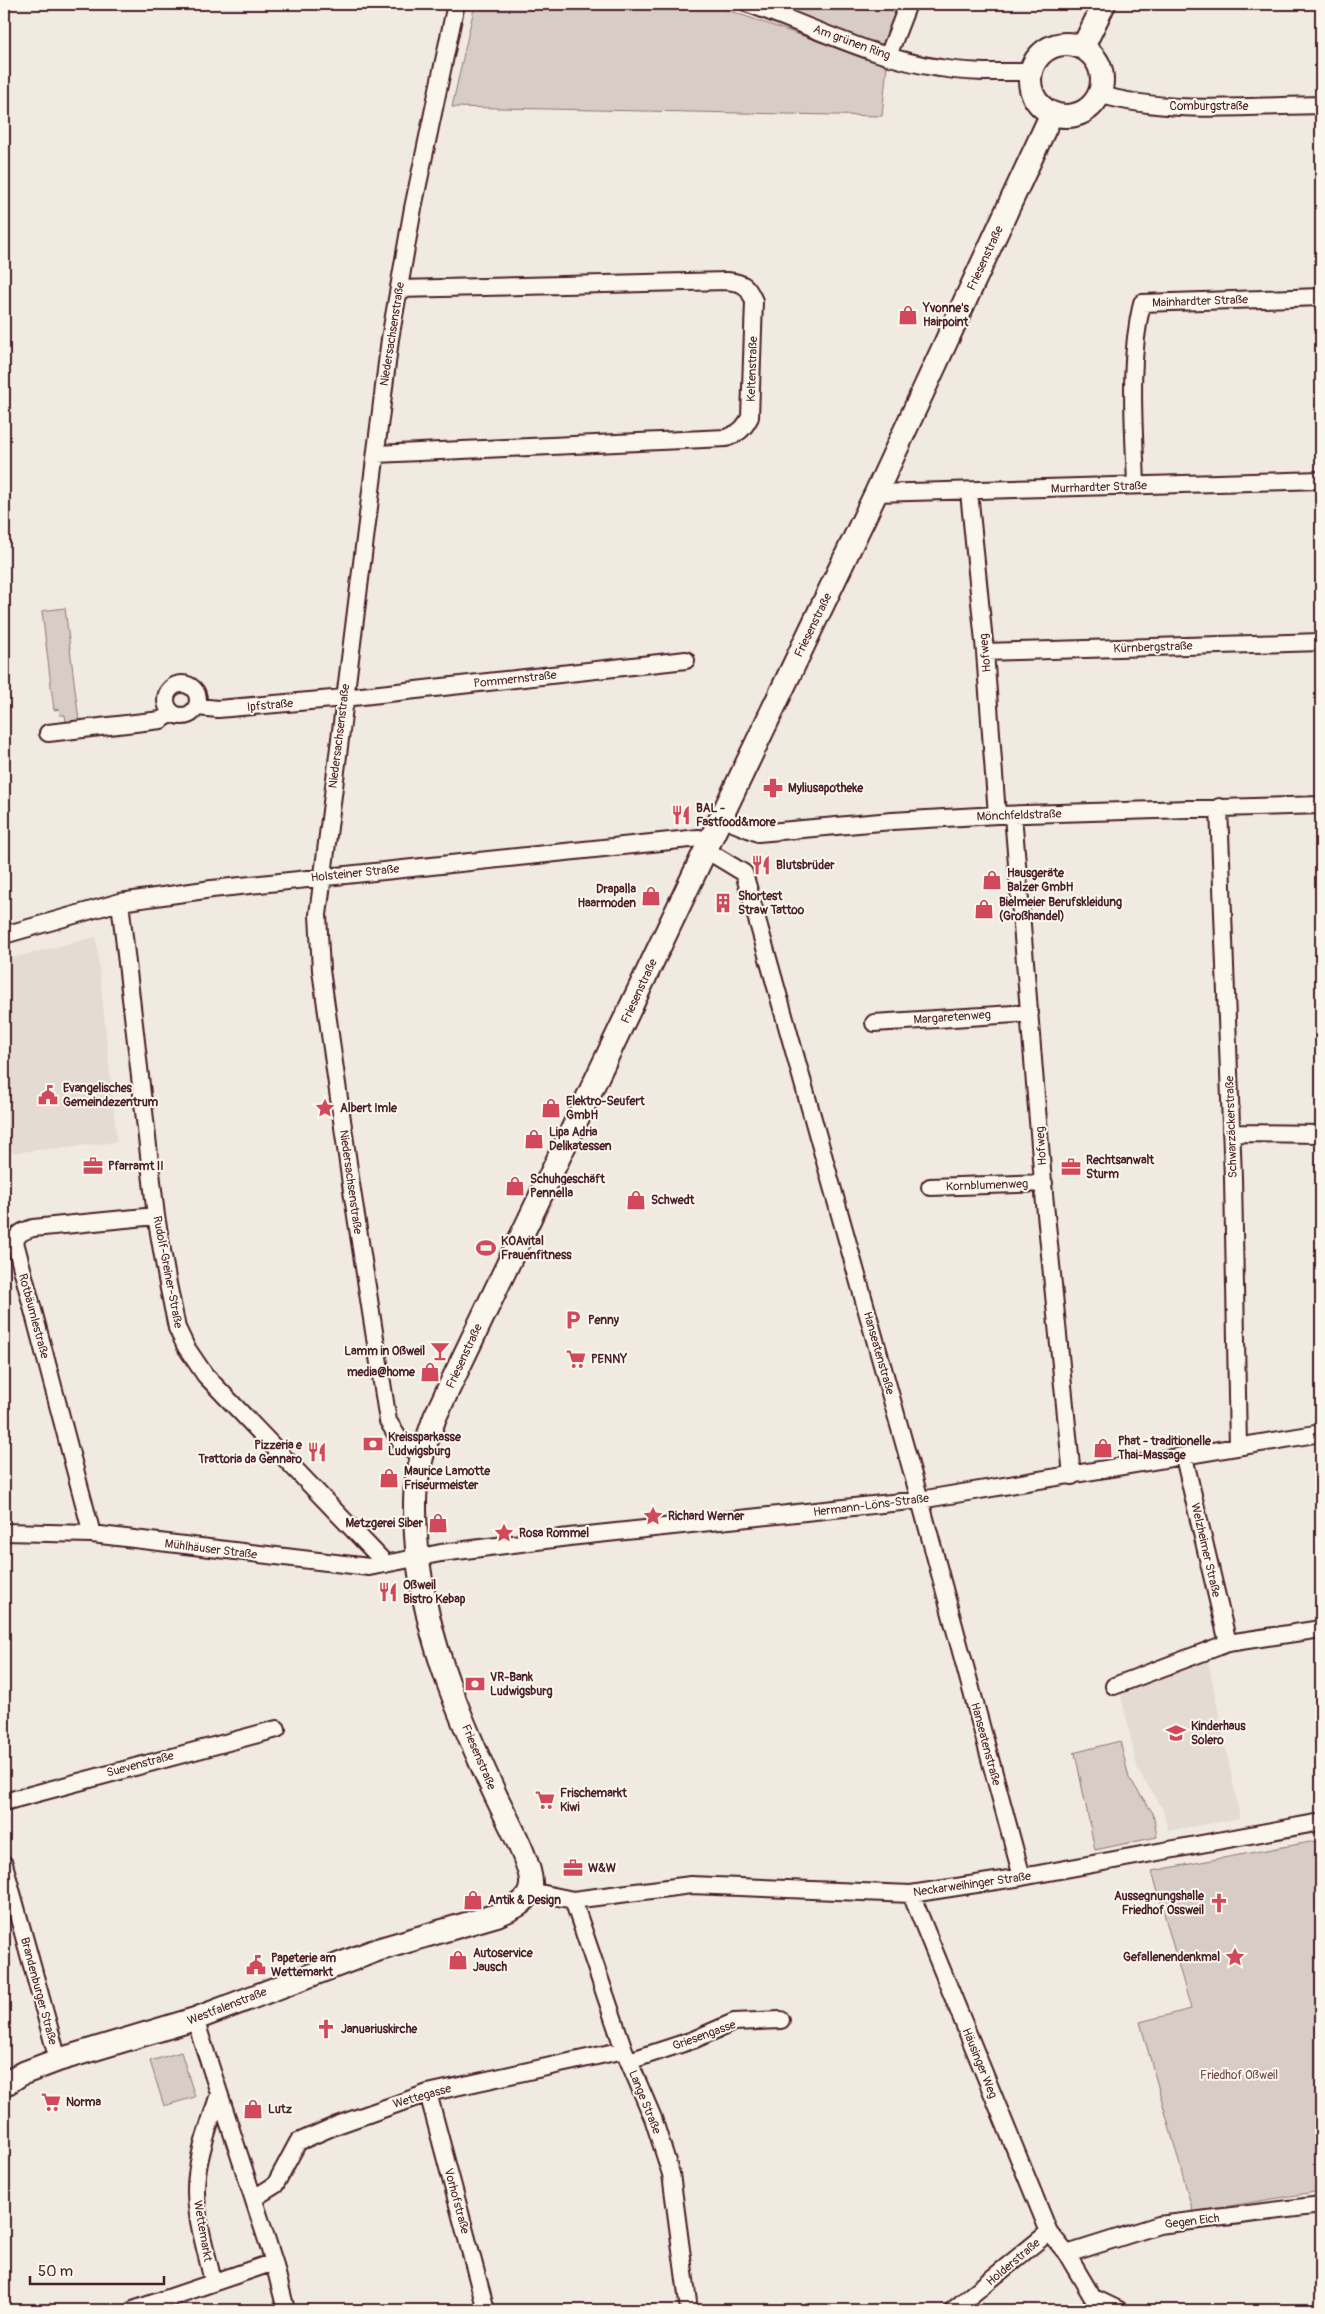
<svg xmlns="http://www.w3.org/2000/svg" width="1325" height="2314" font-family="Pangolin,sans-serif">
  <rect width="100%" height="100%" fill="#f0eae0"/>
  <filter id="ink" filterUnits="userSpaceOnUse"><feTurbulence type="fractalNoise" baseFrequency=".02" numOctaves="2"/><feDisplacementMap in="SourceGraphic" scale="10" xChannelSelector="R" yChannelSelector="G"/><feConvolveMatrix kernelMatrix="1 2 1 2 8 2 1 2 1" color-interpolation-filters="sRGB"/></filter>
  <g filter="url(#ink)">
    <path fill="#e4dbd2" d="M 96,937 L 117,1142 L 9,1153 L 4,1105 L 4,960 Z
      M 1208,1660 L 1240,1818 L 1168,1831 L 1163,1809 L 1138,1771 L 1121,1694 Z"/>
    <path fill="#d8ccc6" stroke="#917678" d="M 475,4 L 710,4 L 887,65 L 882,116 L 452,107 Z
      M 749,4 L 908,4 L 888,56 Z
      M 65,608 L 79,721 L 66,722 L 65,715 L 60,715 L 59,709 L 54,710 L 42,611 Z
      M 1120,1741 L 1129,1778 L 1153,1813 L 1157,1837 L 1095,1850 L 1075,1753 L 1073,1753 Z
      M 1321,1840 L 1321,2191 L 1193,2212 L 1140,2022 L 1191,2009 L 1152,1871 Z
      M 181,2052 L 195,2097 L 164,2106 L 150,2061 Z"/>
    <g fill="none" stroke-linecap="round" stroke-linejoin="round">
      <defs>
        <path id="minor" d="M 749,4 C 811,26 875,59 940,68 C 970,73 1001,72 1031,72
          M 888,56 L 908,4
          M 1098,94 C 1170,115 1248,106 1321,105
          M 376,454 L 726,438 C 739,433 744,429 750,417 L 754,301 C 747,285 744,283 727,281 L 399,289
          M 1136,485 C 1134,424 1128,363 1142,303 L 1321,297
          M 969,492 L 985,652 L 997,815
          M 876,493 L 1321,480
          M 985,652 L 1321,642
          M166 700a16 16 0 1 1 32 0a16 16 0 1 1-32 0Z
          M 197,707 L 218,709 L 344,698 L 686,660
          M 48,733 L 161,720 L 172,713
          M 1219,807 L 1233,1178 L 1238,1447
          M 1013,815 L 1044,1194 L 1072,1476
          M 721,818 L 758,833 L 892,821 L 997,815 L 1321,805
          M 706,850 L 744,873 L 920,1500 L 1022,1877
          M 120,902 L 156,1216 L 167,1279 L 177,1328 L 186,1347 L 205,1375 L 386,1564
          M 4,935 L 120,902 L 212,889 L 699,838 L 710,842
          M 874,1023 L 1030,1013
          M 1231,1133 L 1321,1134
          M 930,1187 L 1044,1183
          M 422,1455 L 402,1444 L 388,1421 L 351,1184 L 321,970 L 318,915 L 390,339 L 413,208 L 456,4
          M 1184,1457 L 1228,1643 L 1321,1629
          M 4,1532 L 92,1534 L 369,1567 L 441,1553 L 569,1537 L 920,1500 L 1321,1433
          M 92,1534 L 15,1242 C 18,1232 24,1231 33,1228 L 156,1216
          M 1114,1686 L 1228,1643
          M 4,1802 L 277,1729
          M 4,1864 L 58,2060
          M 530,1891 L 573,1900 L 691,1885 L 911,1894 L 1022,1877 L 1321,1822
          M 911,1894 L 1049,2232 L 1067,2254 L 1100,2310
          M 573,1900 L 624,2050 L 653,2118 L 671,2174 L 689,2310
          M 195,2019 L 274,2262 L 286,2310
          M 629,2061 L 693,2040 L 734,2022 L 781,2020
          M 428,2093 L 486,2310
          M 254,2198 L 275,2185 L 298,2142 L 337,2125 L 428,2093 L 624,2050
          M 1067,2254 L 1159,2225 L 1321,2205
          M 213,2282 C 206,2248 192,2210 197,2175 C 200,2148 211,2120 219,2094
          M 1094,2298 L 1119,2310
          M 133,2310 L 274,2262
          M 953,2310 L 1049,2232"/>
        <path id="secondary" d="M1030 80a36 36 0 1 1 72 0a36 36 0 1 1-72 0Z
          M 1083,47 L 1104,4
          M 4,2085 L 21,2074 L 58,2060 L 195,2019 L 377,1950 L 497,1915 C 511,1909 530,1903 531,1885 C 533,1865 504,1814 495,1794 C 457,1712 421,1627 416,1535 C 415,1519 414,1503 416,1486 C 419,1462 427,1440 435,1417 L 876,493 L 1052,113"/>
      </defs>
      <use href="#minor" stroke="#4a1f2b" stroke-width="20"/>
      <use href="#secondary" stroke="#4a1f2b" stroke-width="26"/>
      <use href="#minor" stroke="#fbf7ec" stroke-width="16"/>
      <use href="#secondary" stroke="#fbf7ec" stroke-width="22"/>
    </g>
  </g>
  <defs>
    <symbol id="shop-bare" viewBox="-9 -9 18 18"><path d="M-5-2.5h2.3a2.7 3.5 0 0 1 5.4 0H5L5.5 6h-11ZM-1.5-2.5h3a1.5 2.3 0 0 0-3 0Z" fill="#d1495b" stroke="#fbf7ec" stroke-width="2.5" paint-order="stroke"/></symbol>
    <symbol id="pharmacy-bare" viewBox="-9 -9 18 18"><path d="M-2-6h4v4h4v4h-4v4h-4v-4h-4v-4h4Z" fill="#d1495b" stroke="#fbf7ec" stroke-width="2.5" paint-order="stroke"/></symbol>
    <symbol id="restaurant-bare" viewBox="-9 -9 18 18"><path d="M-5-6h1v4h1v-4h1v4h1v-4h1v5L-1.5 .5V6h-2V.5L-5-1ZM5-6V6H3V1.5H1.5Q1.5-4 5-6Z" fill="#d1495b" stroke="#fbf7ec" stroke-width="2.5" paint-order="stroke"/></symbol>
    <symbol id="building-bare" viewBox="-9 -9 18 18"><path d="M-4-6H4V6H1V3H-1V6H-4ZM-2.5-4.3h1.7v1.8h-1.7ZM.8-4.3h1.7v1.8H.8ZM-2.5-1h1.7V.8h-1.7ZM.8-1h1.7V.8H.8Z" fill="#d1495b" stroke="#fbf7ec" stroke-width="2.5" paint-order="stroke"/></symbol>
    <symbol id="civic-bare" viewBox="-9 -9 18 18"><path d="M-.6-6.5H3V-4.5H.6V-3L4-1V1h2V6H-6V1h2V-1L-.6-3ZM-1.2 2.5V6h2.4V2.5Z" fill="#d1495b" stroke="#fbf7ec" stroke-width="2.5" paint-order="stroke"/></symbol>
    <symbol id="sight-bare" viewBox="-9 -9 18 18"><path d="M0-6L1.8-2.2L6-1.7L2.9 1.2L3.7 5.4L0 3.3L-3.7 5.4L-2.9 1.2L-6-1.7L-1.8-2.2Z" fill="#d1495b" stroke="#fbf7ec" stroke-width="2.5" paint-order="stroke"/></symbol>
    <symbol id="office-bare" viewBox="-9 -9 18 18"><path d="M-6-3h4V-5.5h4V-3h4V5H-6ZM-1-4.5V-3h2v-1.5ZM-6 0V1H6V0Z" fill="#d1495b" stroke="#fbf7ec" stroke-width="2.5" paint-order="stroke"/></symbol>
    <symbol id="stadium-bare" viewBox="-9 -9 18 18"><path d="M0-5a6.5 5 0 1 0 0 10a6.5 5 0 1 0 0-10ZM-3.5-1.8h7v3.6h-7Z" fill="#d1495b" stroke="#fbf7ec" stroke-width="2.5" paint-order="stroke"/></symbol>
    <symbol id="parking-bare" viewBox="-9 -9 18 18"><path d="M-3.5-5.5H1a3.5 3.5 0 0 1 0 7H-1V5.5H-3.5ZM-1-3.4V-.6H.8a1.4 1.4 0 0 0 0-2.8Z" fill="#d1495b" stroke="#fbf7ec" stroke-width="2.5" paint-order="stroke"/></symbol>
    <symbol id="bar-bare" viewBox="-9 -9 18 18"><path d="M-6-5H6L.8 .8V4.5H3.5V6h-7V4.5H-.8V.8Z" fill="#d1495b" stroke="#fbf7ec" stroke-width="2.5" paint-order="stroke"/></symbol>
    <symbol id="supermarket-bare" viewBox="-9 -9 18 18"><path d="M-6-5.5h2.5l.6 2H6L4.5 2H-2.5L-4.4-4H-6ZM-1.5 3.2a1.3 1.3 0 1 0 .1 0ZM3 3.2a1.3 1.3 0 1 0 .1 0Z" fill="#d1495b" stroke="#fbf7ec" stroke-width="2.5" paint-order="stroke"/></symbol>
    <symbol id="bank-bare" viewBox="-9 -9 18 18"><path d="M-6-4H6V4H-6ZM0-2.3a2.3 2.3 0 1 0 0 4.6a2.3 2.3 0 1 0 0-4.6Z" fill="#d1495b" stroke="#fbf7ec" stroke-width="2.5" paint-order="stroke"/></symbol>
    <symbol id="school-bare" viewBox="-9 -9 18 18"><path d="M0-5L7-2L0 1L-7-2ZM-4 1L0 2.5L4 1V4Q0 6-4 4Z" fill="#d1495b" stroke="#fbf7ec" stroke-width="2.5" paint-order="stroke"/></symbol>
    <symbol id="church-bare" viewBox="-9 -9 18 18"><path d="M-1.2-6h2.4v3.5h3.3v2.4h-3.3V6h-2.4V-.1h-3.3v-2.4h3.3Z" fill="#d1495b" stroke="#fbf7ec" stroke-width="2.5" paint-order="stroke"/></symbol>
  </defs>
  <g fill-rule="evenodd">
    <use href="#shop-bare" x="894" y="301" width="28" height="28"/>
    <use href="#pharmacy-bare" x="759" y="774" width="28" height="28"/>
    <use href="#restaurant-bare" x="667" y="801" width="28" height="28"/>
    <use href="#restaurant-bare" x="747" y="851" width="28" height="28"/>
    <use href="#shop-bare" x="978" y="866" width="28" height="28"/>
    <use href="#shop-bare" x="637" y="882" width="28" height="28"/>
    <use href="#building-bare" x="709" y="889" width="28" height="28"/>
    <use href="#shop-bare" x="970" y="895" width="28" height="28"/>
    <use href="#civic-bare" x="34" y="1081" width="28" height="28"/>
    <use href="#sight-bare" x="311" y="1094" width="28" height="28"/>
    <use href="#shop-bare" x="537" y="1094" width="28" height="28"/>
    <use href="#shop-bare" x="520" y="1125" width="28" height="28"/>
    <use href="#office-bare" x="79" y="1152" width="28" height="28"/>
    <use href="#office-bare" x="1057" y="1153" width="28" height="28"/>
    <use href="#shop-bare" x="501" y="1172" width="28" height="28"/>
    <use href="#shop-bare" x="622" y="1186" width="28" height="28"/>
    <use href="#stadium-bare" x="472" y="1234" width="28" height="28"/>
    <use href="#parking-bare" x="559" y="1306" width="28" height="28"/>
    <use href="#bar-bare" x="426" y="1337" width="28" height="28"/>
    <use href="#supermarket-bare" x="562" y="1345" width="28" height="28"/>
    <use href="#shop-bare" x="416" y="1358" width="28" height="28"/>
    <use href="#bank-bare" x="359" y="1430" width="28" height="28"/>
    <use href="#shop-bare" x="1089" y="1434" width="28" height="28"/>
    <use href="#restaurant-bare" x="303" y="1438" width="28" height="28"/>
    <use href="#shop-bare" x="375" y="1464" width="28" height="28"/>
    <use href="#sight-bare" x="639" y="1502" width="28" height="28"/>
    <use href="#shop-bare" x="424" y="1509" width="28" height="28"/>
    <use href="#sight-bare" x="490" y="1519" width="28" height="28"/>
    <use href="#restaurant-bare" x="374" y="1578" width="28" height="28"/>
    <use href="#bank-bare" x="461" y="1670" width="28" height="28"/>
    <use href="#school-bare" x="1162" y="1719" width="28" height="28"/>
    <use href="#supermarket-bare" x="531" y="1786" width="28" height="28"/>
    <use href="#office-bare" x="559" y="1854" width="28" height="28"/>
    <use href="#shop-bare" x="459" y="1886" width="28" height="28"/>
    <use href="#church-bare" x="1205" y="1889" width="28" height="28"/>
    <use href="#sight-bare" x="1221" y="1943" width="28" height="28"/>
    <use href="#shop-bare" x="444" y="1946" width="28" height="28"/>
    <use href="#civic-bare" x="242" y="1951" width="28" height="28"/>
    <use href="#church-bare" x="312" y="2015" width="28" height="28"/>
    <use href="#supermarket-bare" x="37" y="2088" width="28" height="28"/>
    <use href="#shop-bare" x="239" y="2095" width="28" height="28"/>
  </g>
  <g text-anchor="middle" stroke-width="4" stroke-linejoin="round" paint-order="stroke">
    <g font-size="12" fill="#4a1f2b" stroke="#fbf7ec">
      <text transform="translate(852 42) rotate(20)" y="4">Am grünen Ring</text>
      <text x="1209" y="110">Comburgstraße</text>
      <text transform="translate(985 258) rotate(-65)" y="4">Friesenstraße</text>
      <text transform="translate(1200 301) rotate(-2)" y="4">Mainhardter Straße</text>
      <text transform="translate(392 334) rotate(-81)" y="4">Niedersachsenstraße</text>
      <text transform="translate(752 369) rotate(-88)" y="4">Keltenstraße</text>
      <text transform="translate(1099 487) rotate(-2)" y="4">Murrhardter Straße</text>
      <text transform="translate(813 625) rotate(-64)" y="4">Friesenstraße</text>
      <text transform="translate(1153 647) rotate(-2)" y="4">Kürnbergstraße</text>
      <text transform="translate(985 653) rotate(-95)" y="4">Hofweg</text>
      <text transform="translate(515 679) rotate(-6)" y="4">Pommernstraße</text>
      <text transform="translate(270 705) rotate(-5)" y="4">Ipfstraße</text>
      <text transform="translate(339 736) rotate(-83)" y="4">Niedersachsenstraße</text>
      <text transform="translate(1019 815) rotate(-2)" y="4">Mönchfeldstraße</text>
      <text transform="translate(355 873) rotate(-6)" y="4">Holsteiner Straße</text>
      <text transform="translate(639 991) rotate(-65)" y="4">Friesenstraße</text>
      <text transform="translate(952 1017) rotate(-4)" y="4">Margaretenweg</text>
      <text transform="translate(1231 1127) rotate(-92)" y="4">Schwarzäckerstraße</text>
      <text transform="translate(1041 1146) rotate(-94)" y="4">Hofweg</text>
      <text transform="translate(351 1182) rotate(82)" y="4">Niedersachsenstraße</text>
      <text transform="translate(987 1185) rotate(-2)" y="4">Kornblumenweg</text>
      <text transform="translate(168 1272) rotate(79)" y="4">Rudolf-Greiner-Straße</text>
      <text transform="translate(34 1316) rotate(75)" y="4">Rotbäumlestraße</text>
      <text transform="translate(879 1353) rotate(74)" y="4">Hanseatenstraße</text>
      <text transform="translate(464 1356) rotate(-65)" y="4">Friesenstraße</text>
      <text transform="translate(871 1505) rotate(-7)" y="4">Hermann-Löns-Straße</text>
      <text transform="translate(211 1549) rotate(7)" y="4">Mühlhäuser Straße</text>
      <text transform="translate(1206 1550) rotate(77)" y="4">Welzheimer Straße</text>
      <text transform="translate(986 1744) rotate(75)" y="4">Hanseatenstraße</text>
      <text transform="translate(479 1757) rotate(67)" y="4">Friesenstraße</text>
      <text transform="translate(140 1764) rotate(-15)" y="4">Suevenstraße</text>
      <text transform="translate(972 1884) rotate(-8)" y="4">Neckarweihinger Straße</text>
      <text transform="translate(39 1991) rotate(75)" y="4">Brandenburger Straße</text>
      <text transform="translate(227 2006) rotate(-21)" y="4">Westfalenstraße</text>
      <text transform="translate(704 2035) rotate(-20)" y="4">Griesengasse</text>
      <text transform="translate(980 2063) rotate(68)" y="4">Häusinger Weg</text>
      <text transform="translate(422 2096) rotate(-16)" y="4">Wettegasse</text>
      <text transform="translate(645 2102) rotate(68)" y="4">Lange Straße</text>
      <text transform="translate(457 2201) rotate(75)" y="4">Vorhofstraße</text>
      <text transform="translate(1192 2221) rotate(-7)" y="4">Gegen Eich</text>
      <text transform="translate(203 2231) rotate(80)" y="4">Wettemarkt</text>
      <text transform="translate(1013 2262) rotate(-40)" y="4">Holderstraße</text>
    </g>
    <g font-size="12" font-weight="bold" fill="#4a1f2b" stroke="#fbf7ec" text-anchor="start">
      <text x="923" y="312">Yvonne's<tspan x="923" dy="14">Hairpoint</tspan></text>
      <text x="788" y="792">Myliusapotheke</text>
      <text x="696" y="812">BAL -<tspan x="696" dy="14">Fastfood&amp;more</tspan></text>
      <text x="776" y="869">Blutsbrüder</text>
      <text x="1007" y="877">Hausgeräte<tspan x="1007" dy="14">Balzer GmbH</tspan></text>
      <text x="636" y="893" text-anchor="end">Drapalla<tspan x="636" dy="14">Haarmoden</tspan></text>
      <text x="738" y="900">Shortest<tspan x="738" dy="14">Straw Tattoo</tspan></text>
      <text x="999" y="906">Bielmeier Berufskleidung<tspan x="999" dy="14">(Großhandel)</tspan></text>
      <text x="63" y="1092">Evangelisches<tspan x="63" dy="14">Gemeindezentrum</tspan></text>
      <text x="566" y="1105">Elektro-Seufert<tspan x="566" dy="14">GmbH</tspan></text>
      <text x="340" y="1112">Albert Imle</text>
      <text x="549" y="1136">Lipa Adria<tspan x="549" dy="14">Delikatessen</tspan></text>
      <text x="1086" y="1164">Rechtsanwalt<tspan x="1086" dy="14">Sturm</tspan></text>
      <text x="108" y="1170">Pfarramt II</text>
      <text x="530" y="1183">Schuhgeschäft<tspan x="530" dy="14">Pennella</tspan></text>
      <text x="651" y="1204">Schwedt</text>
      <text x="501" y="1245">KOAvital<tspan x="501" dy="14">Frauenfitness</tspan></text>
      <text x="588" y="1324">Penny</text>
      <text x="425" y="1355" text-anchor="end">Lamm in Oßweil</text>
      <text x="591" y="1363">PENNY</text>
      <text x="415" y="1376" text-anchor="end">media@home</text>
      <text x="388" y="1441">Kreissparkasse<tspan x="388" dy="14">Ludwigsburg</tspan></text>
      <text x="1118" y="1445">Phat - traditionelle<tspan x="1118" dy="14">Thai-Massage</tspan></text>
      <text x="302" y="1449" text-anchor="end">Pizzeria e<tspan x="302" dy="14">Trattoria da Gennaro</tspan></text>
      <text x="404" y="1475">Maurice Lamotte<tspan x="404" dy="14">Friseurmeister</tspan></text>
      <text x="668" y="1520">Richard Werner</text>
      <text x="423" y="1527" text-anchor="end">Metzgerei Siber</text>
      <text x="519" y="1537">Rosa Rommel</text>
      <text x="403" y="1589">Oßweil<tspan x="403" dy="14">Bistro Kebap</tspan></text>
      <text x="490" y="1681">VR-Bank<tspan x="490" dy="14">Ludwigsburg</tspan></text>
      <text x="1191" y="1730">Kinderhaus<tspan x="1191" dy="14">Solero</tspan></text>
      <text x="560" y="1797">Frischemarkt<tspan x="560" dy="14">Kiwi</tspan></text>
      <text x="588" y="1872">W&amp;W</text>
      <text x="1204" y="1900" text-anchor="end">Aussegnungshalle<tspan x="1204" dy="14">Friedhof Ossweil</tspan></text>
      <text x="488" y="1904">Antik &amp; Design</text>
      <text x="473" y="1957">Autoservice<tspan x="473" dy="14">Jausch</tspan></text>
      <text x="1220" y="1961" text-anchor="end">Gefallenendenkmal</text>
      <text x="271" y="1962">Papeterie am<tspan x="271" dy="14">Wettemarkt</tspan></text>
      <text x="341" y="2033">Januariuskirche</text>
      <text x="66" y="2106">Norma</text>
      <text x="268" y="2113">Lutz</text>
    </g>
    <g font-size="12" fill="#6e4a52" stroke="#fbf7ec">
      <text x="1239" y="2079">Friedhof Oßweil</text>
    </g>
  </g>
  <rect width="1325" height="2314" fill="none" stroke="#fbf7ec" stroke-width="20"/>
  <rect x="10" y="10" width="1305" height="2294" fill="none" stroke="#4a1f2b" stroke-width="2" filter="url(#ink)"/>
  <path d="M30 2276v8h134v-8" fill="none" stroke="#4a1f2b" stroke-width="2.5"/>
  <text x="38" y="2276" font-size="15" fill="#4a1f2b" stroke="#fbf7ec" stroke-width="4" paint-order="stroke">50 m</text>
</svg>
